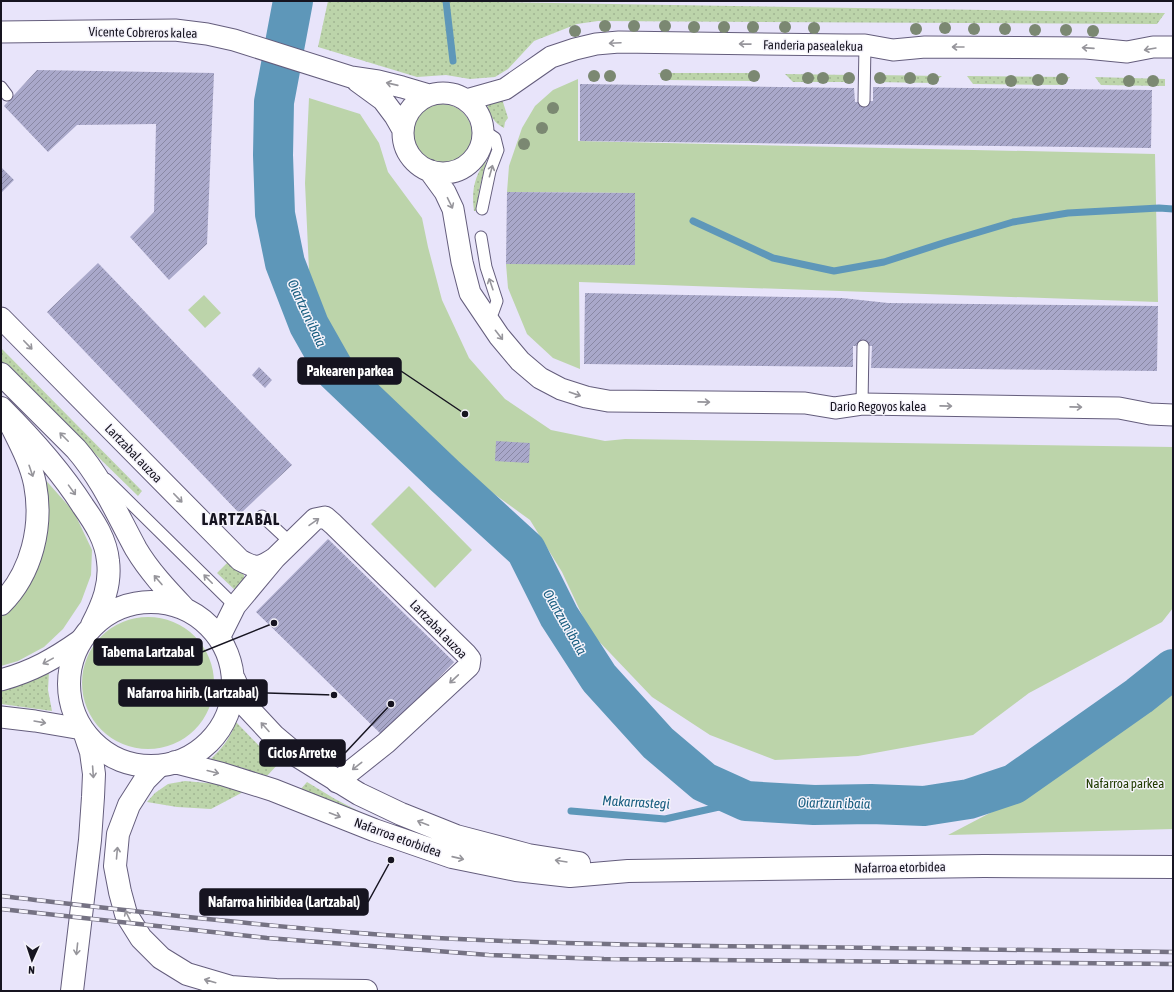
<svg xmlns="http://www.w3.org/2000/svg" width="1174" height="992" font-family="'Asap Condensed',sans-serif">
  <defs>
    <pattern id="grass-dots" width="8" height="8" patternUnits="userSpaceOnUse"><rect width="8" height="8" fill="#bcd4aa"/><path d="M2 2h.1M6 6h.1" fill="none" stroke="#a1b592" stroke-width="1.8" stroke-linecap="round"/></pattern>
    <pattern id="building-hatch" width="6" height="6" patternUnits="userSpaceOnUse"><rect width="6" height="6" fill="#a9a8ca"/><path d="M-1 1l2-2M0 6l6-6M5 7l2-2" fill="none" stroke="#8988a4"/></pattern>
  </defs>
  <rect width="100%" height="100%" fill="#e8e4fa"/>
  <path fill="url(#grass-dots)" d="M 328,1 L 428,1 L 1165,13 L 1157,24 L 598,21 L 577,24 L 534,41 L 508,69 L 495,77 L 470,79 L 446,75 L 417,77 L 318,47 Z
    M 658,73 L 759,73 L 754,81 L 666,80 Z
    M 785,74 L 852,75 L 851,82 L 793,82 Z
    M 875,75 L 942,76 L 933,83 L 875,82 Z
    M 967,76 L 1070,77 L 1063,85 L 973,84 Z
    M 1095,77 L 1165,79 L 1165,86 L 1101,85 Z
    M 502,99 L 508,118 L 505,122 L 504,128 C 493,122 491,116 487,105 Z
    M 487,158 L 479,191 L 477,211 L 474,211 C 471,189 475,176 487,158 Z
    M 1,348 L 142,491 L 138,496 L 1,362 Z
    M 228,562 L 244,575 L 244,581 L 236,591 L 217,573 Z
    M 49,671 L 48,690 L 52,711 L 1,704 L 1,687 Z
    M 236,722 L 265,752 L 279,763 L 266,777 L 243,768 L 210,760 C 222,748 230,739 236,722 Z
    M 185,781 L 218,784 L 245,791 L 211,809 L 177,807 L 147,802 L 155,793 L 168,784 Z
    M 307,782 L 335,799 L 366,815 L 339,805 L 300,790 Z"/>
  <path fill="#bcd4aa" d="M 578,79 L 578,141 L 1155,154 L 1158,302 L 579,282 L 580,369 L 553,358 L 527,334 L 508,288 L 506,264 L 635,264 L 635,193 L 507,192 L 509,166 L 522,128 L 535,106 L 553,90 Z
    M 309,98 L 360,114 L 379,143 L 388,172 L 422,218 L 428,247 L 442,300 L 469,358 L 505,399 L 551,430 L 605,441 L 625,439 L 1173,447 L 1173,608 L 1162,622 L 1029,693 L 973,735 L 858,756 L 775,760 L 710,735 L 652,697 L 590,632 L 562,572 L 530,520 L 468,475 L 420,434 L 356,369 L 310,292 L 305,183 Z
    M412 134a30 30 0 1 1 60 0a30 30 0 1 1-60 0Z
    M 204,295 L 221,313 L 205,328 L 188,310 Z
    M 42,476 L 74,512 L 92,550 L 91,575 L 81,602 L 63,629 L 44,647 L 18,661 L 1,666 L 1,618 L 28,580 Z
    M 409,486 L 472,550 L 435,588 L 371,524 Z
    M82 683a66 66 0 1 1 132 0a66 66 0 1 1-132 0Z
    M 1173,688 L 1173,829 L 948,835 L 1030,792 L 1128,723 Z"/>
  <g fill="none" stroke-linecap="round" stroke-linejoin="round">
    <path stroke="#5e97b9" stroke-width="7" d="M 446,1 L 453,61
      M 693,221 L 773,258 L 834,271 L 884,262 L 946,242 L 1013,222 L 1068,213 L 1159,208 L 1173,209
      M 571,811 L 665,819 L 746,801"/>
    <path stroke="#5e97b9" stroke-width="40" d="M 293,1 L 274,102 L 273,155 L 275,214 L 285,263 L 309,325 L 335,371 L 445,476 L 526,550 L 559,616 L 599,678 L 658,743 L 704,782 L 746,801 L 814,805 L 871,804 L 924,806 L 969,799 L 1014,784 L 1139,696 L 1173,669"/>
  </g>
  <path fill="url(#building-hatch)" d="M 37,70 L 214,73 L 207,244 L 169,280 L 130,237 L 154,212 L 156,124 L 77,125 L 48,152 L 4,106 Z
    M 580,84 L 854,88 L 855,102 L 873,101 L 873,87 L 1152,90 L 1151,148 L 580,141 Z
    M 1,167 L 14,180 L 1,193 Z
    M 507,192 L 635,193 L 635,265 L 506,264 Z
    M 98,263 L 292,465 L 240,514 L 47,312 Z
    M 585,293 L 842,298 L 888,303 L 1158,306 L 1157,371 L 871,368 L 872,346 L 853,346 L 853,367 L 584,364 Z
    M 259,367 L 272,380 L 265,388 L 252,375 Z
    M 496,441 L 530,443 L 529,463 L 495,461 Z
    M 328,539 L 454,662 L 382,735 L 256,612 Z"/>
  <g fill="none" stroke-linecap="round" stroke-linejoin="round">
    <defs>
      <path id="service" d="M 1,87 L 7,95
        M 864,101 L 865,45
        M 482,209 L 490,171 L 498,150 L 495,138 L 483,130
        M 481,237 L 486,267 L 497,301 L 493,312 L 485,316
        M 862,404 L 863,346
        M 106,479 L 235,606
        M 262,516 L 291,543"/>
      <path id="minor" d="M 1,32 L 175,30 L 207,34 L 234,40 L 351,77 L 378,81 L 402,87 L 429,95
        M 357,81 L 383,100 L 395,116 L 403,130
        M403 133a40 40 0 1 1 80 0a40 40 0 1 1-80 0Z
        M 466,100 L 505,89 L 551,57 L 575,49 L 596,44 L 619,42 L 846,45 L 865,45 L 893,50 L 925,47 L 1086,48 L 1127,52 L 1153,47 L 1173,47
        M 429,170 L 445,192 L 453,209 L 462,262 L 470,293 L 499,336 L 520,361 L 540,378 L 561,389 L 586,397 L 608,401 L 805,403 L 835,408 L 862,404 L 1119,408 L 1150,414 L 1173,415
        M 1,318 L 240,560 C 256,569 260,568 275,558
        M 219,638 L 235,606 L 275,558 L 315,519 L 325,517 L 333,524 L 466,654 L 470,659 L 469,666 L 386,743 L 337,782
        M 1,680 C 33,671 54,659 81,640
        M 1,717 L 35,721 L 82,729"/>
      <path id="secondary" d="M 1,374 L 76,449 C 102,479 117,514 136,549 C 149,571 167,590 184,608
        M 1,408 C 31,438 60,470 83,506 C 95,523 106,540 108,561 C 111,584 103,604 92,625
        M69 684a82 82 0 1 1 164 0a82 82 0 1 1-164 0Z
        M 1,604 C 32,573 43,526 35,484 C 31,464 21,445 12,427
        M 234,679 L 246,706 L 274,736 L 299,757 L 359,794 L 401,814 L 456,836 L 528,855 L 579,863
        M 175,762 L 222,774 L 273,790 L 374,830 L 452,857 L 516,870 L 570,876 L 628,871 L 984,866 L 1173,867"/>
      <path id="primary" d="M 159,766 L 145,780 L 129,805 L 118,834 L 115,866 L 120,892 L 126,914 L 141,938 L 161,958 L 187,974 L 231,987 L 276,990 L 366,991
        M 72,991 L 90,840 L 93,797 L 94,774 L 91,752 L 85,734"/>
    </defs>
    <use href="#service" stroke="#645d7c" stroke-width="13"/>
    <use href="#minor" stroke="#645d7c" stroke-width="23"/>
    <use href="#secondary" stroke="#645d7c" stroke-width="24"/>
    <use href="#primary" stroke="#645d7c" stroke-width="24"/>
    <use href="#service" stroke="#fff" stroke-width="11"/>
    <use href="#minor" stroke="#fff" stroke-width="21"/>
    <use href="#secondary" stroke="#fff" stroke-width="22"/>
    <use href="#primary" stroke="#fff" stroke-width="22"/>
    <defs>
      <path id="rail" d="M 1,896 C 134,911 267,927 400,936 C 536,944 671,946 807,947 C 929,948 1051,950 1173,952
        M 1,909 L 267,938 L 489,955 L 604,959 L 1173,964"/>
    </defs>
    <use href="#rail" stroke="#757283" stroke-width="4.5"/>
    <use href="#rail" stroke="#f5f3fb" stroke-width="3" stroke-dasharray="9" stroke-linecap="butt"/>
  </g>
  <g fill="#7b8872">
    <circle cx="605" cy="26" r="6"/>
    <circle cx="634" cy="26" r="6"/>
    <circle cx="665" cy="26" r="6"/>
    <circle cx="694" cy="27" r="6"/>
    <circle cx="724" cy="27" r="6"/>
    <circle cx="753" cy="27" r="6"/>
    <circle cx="785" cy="27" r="6"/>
    <circle cx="814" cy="28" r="6"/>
    <circle cx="945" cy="28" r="6"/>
    <circle cx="916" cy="29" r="6"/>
    <circle cx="974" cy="29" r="6"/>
    <circle cx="1005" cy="29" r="6"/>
    <circle cx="1035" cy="30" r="6"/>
    <circle cx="1066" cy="30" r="6"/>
    <circle cx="575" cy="31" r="6"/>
    <circle cx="1093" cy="31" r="6"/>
    <circle cx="666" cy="75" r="6"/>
    <circle cx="594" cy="76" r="6"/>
    <circle cx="610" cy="76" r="6"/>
    <circle cx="754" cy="76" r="6"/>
    <circle cx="808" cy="78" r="6"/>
    <circle cx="823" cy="78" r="6"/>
    <circle cx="849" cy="78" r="6"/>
    <circle cx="880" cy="78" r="6"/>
    <circle cx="910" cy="78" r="6"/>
    <circle cx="933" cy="79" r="6"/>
    <circle cx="1062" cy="79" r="6"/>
    <circle cx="1038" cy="80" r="6"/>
    <circle cx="1011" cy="81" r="6"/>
    <circle cx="1129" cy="81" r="6"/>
    <circle cx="1153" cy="81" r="6"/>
    <circle cx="553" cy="108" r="6"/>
    <circle cx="542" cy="128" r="6"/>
    <circle cx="524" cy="144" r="6"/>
  </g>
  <defs><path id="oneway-shaft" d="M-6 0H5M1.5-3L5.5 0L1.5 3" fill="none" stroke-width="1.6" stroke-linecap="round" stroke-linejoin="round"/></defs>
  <g stroke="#96959b">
    <use href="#oneway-shaft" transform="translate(615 43) rotate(177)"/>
    <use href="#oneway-shaft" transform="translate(745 44) rotate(-179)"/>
    <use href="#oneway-shaft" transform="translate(958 47) rotate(-180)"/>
    <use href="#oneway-shaft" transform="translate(1088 48) rotate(-176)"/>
    <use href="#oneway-shaft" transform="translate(1150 49) rotate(170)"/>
    <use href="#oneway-shaft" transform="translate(392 84) rotate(-167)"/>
    <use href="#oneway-shaft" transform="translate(491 171) rotate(-74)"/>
    <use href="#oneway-shaft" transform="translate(450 203) rotate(64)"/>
    <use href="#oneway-shaft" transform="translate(491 284) rotate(-109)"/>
    <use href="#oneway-shaft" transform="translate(499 335) rotate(52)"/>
    <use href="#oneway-shaft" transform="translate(28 345) rotate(46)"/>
    <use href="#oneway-shaft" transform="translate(575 394) rotate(19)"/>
    <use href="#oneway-shaft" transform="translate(704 402) rotate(1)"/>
    <use href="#oneway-shaft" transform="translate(946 406) rotate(1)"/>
    <use href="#oneway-shaft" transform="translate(1076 407) rotate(1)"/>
    <use href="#oneway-shaft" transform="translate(64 437) rotate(-135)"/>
    <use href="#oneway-shaft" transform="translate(31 471) rotate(71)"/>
    <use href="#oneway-shaft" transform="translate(72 490) rotate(54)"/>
    <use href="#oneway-shaft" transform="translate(178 498) rotate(46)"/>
    <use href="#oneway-shaft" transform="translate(314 522) rotate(-35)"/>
    <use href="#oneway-shaft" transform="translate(208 579) rotate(-135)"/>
    <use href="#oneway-shaft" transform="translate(158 580) rotate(-131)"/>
    <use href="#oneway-shaft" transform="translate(48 661) rotate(151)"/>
    <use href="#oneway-shaft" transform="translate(454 679) rotate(137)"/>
    <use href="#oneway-shaft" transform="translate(40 722) rotate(10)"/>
    <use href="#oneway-shaft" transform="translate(265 727) rotate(-132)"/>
    <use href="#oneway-shaft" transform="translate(357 766) rotate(142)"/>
    <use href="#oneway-shaft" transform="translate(93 772) rotate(86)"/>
    <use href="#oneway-shaft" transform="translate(213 772) rotate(14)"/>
    <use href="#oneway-shaft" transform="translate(335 815) rotate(21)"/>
    <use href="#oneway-shaft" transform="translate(423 823) rotate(-159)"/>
    <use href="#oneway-shaft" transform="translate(117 853) rotate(-85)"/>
    <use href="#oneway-shaft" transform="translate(458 858) rotate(13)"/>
    <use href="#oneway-shaft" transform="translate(561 861) rotate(-171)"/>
    <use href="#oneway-shaft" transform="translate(128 916) rotate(-116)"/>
    <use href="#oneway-shaft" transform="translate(77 949) rotate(96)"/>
    <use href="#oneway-shaft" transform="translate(210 981) rotate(-164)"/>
  </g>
  <g text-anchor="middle" stroke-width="3" stroke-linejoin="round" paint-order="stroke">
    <g font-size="13" fill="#161420" stroke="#f5f3fb">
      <text transform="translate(143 32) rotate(1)" y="5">Vicente Cobreros kalea</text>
      <text transform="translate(813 45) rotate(1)" y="5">Fanderia pasealekua</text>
      <text x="878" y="411">Dario Regoyos kalea</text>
      <text transform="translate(134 453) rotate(46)" y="5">Lartzabal auzoa</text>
      <text transform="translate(439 629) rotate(46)" y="5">Lartzabal auzoa</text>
      <text transform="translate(398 837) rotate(20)" y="5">Nafarroa etorbidea</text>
      <text transform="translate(900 867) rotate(-1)" y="5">Nafarroa etorbidea</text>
    </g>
    <g font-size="13" fill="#223c02" stroke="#f5f3fb">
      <text x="1125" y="788">Nafarroa parkea</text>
    </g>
    <g font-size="14" font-style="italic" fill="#175d7f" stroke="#f5f3fb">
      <text transform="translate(307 313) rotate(65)" y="5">Oiartzun ibaia</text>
      <text transform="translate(565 622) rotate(60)" y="5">Oiartzun ibaia</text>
      <text transform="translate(636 802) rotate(3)" y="5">Makarrastegi</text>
      <text transform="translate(834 803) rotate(1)" y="5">Oiartzun ibaia</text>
    </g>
    <g font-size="17" font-weight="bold" letter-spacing="1" fill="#161420" stroke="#f5f3fb">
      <text x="241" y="525">LARTZABAL</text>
    </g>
  </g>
  <path fill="none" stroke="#161420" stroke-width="1.5" d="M465 414L401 371M274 623L202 652M334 695L267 693M391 704L345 753M391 860L368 902"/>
  <g fill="#161420" stroke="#f5f3fb" stroke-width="1.5">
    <circle cx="465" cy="414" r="4"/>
    <circle cx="274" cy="623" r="4"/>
    <circle cx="334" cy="695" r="4"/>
    <circle cx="391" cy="704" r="4"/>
    <circle cx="391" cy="860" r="4"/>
  </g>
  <g fill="#161420" stroke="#161420" stroke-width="1.5">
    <rect x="298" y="358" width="103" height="26" rx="4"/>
    <rect x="94" y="639" width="108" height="26" rx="4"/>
    <rect x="119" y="680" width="148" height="26" rx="4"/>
    <rect x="260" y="740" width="85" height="26" rx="4"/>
    <rect x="200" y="889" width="168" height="26" rx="4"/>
  </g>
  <g font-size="14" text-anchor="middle" font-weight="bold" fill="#fff">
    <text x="350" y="376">Pakearen parkea</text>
    <text x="148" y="657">Taberna Lartzabal</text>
    <text x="193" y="698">Nafarroa hirib. (Lartzabal)</text>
    <text x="302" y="758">Ciclos Arretxe</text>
    <text x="284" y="907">Nafarroa hiribidea (Lartzabal)</text>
  </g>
  <rect width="1174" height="992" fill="none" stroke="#161420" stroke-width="4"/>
  <g transform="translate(32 960) rotate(183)" stroke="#f5f3fb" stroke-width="3" paint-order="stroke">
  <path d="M0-3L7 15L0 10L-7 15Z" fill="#161420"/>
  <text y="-6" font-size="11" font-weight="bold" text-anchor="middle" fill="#161420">N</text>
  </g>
</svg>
